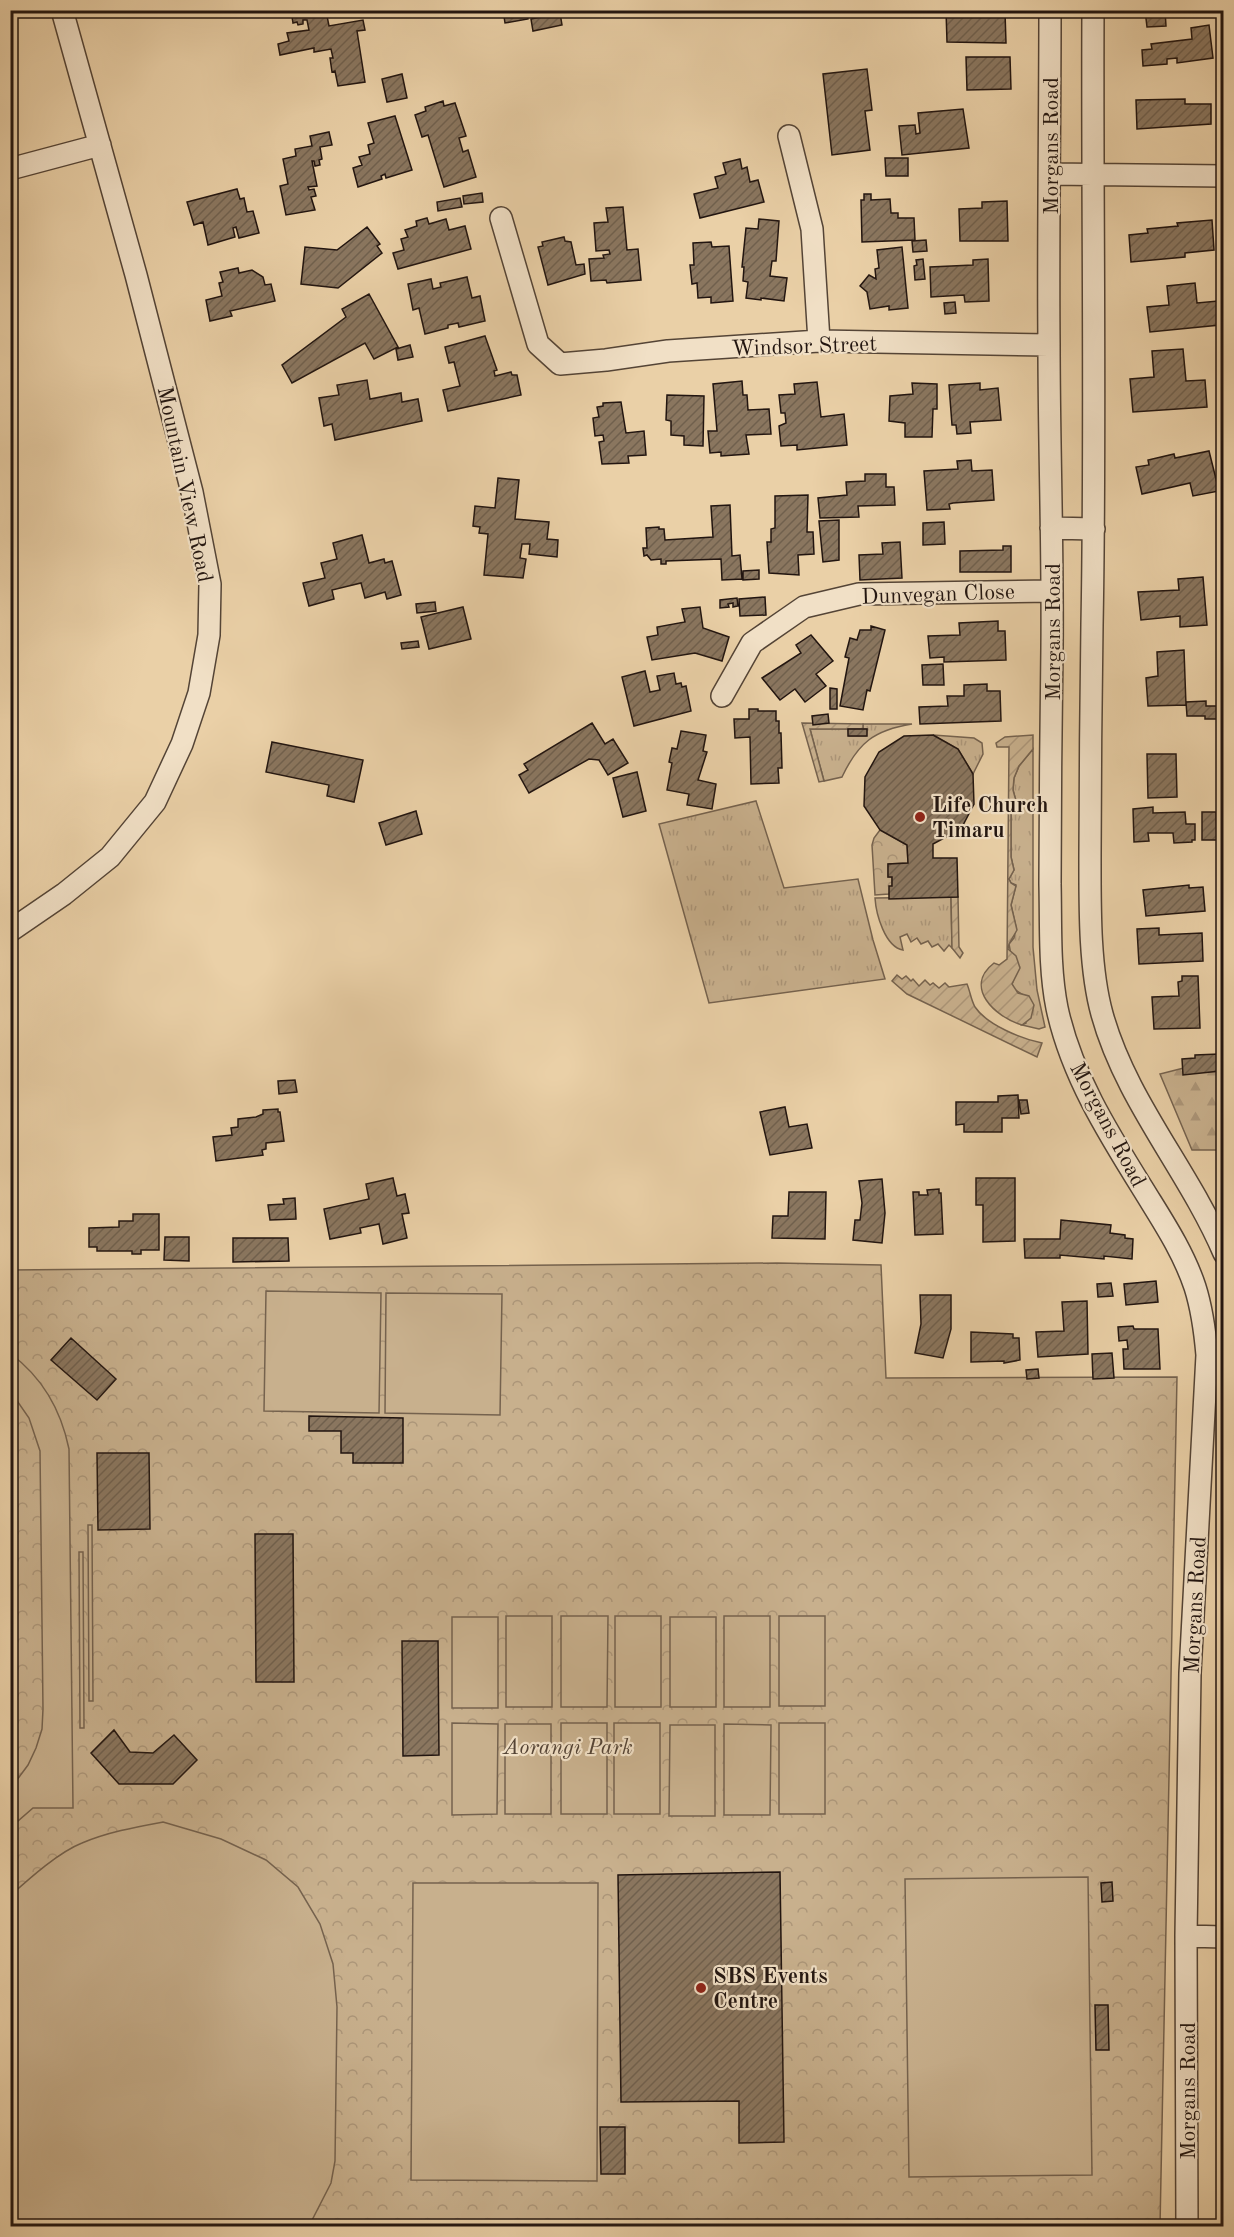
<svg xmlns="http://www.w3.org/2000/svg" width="1234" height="2237" font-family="'Old Standard TT',serif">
  <defs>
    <pattern id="grass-tufts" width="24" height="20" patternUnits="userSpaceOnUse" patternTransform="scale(1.5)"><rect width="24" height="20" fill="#c8b08d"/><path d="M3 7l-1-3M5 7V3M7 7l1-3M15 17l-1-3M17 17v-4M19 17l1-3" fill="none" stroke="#ac9679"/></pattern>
    <pattern id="forest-firs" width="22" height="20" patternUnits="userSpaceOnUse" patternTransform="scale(1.5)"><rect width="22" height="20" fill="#c8b08d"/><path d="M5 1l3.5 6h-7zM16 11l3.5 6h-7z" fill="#ac9679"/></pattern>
    <pattern id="park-crowns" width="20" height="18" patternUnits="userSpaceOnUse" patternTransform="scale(1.5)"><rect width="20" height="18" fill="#c8b08d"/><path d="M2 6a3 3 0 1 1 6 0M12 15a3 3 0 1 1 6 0" fill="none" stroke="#ac9679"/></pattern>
    <pattern id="garden-furrows" width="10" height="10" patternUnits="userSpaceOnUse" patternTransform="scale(1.5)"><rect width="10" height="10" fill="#c8b08d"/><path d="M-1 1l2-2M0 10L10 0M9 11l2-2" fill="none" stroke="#ac9679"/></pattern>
    <pattern id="building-hatch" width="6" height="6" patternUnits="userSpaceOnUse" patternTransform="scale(1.5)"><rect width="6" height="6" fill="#8a765f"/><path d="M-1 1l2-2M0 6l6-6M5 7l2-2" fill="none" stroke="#70604d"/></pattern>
  </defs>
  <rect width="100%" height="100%" fill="#ead0a7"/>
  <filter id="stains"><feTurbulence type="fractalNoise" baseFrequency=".00333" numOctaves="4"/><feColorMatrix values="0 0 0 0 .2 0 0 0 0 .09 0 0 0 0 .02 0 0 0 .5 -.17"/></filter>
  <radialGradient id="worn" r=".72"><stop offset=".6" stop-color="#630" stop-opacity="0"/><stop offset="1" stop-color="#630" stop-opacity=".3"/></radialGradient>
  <path fill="url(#grass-tufts)" stroke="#75624e" stroke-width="1.5" d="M 863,724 L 912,724 C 874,730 858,743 842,777 L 824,781 L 810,729 L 848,729 L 849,736 L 866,736 L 867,729 L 863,729 Z
    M 933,735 L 974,738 L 982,743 L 983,754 L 973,774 L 958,749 Z
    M 1033,749 L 1033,947 L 1037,990 L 1045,1027 L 1039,1029 L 1022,1025 L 1026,1023 L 1023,995 L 1014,989 L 1012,984 L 1015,976 L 1009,944 L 1014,938 L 1016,927 L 1011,905 L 1016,885 L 1011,883 L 1009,879 L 1014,870 L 1011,857 L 1011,815 L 1016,801 L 1013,790 L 1014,778 L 1019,766 Z
    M 756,801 L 784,888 L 858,879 L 873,940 L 885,979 L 709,1003 L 659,824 Z
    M 951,897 L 952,948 L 949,945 L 944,951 L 938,944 L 932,947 L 928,941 L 921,944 L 917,938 L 911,942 L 907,934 L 900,937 L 903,950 C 885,947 876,914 875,898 Z"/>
  <path fill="url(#forest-firs)" stroke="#75624e" stroke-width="1.5" d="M 1223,1058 L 1223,1150 L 1192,1150 L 1160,1074 Z"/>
  <path fill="url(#park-crowns)" stroke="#75624e" stroke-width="1.5" d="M 880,830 L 907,845 L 908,863 L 888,864 L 888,877 L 892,877 L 892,886 L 889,894 L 875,895 L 872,845 L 874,838 Z
    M 777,1263 L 881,1265 L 886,1378 L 1177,1377 L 1160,2226 L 11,2226 L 10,1270 Z"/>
  <path fill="url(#garden-furrows)" stroke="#75624e" stroke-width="1.5" d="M 802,723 L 863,724 L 863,729 L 810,729 L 824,781 L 819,782 Z
    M 1033,735 L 1033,749 L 1019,766 L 1014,778 L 1013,790 L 1016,801 L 1011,815 L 1011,857 L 1014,870 L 1009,879 L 1011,883 L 1016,886 L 1011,905 L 1017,930 L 1009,944 L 1008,949 L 1016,956 L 1020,968 L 1012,984 L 1018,993 L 1029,996 L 1034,1005 L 1031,1018 L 1022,1025 C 995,1017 963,987 994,963 L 999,965 L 1007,959 L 1009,747 L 997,747 L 996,743 L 1005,737 Z
    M 951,897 L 958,897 L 959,947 L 963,953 L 960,958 L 952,948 Z
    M 897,975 L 902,979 L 906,976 L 911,981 L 913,979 L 919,986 L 925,980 L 930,985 L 933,983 L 939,988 L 945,983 L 949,987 L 967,984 C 970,991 971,1000 975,1007 C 987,1025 1022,1039 1042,1043 L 1037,1057 L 907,994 L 892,981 Z"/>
  <path fill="#c8b08d" stroke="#75624e" stroke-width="1.5" d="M 266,1291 L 381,1293 L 379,1413 L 264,1411 Z
    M 386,1293 L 502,1294 L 500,1415 L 385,1413 Z
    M 11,1354 C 43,1378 61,1410 69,1449 L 73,1808 L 33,1808 L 11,1827 L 11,1788 L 28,1765 L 36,1748 L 42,1729 L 43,1709 L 40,1451 L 29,1418 L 11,1392 Z
    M 88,1525 L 92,1525 L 93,1701 L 89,1701 Z
    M 79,1552 L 83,1552 L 84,1728 L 80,1728 Z
    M 506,1616 L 552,1616 L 552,1707 L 506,1707 Z
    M 561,1616 L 608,1616 L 607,1707 L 561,1707 Z
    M 615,1616 L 661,1616 L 661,1707 L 615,1707 Z
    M 724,1616 L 770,1616 L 770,1707 L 724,1707 Z
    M 779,1616 L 825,1616 L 825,1706 L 779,1706 Z
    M 452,1617 L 498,1617 L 498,1708 L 452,1708 Z
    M 670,1617 L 716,1617 L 716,1707 L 670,1707 Z
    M 452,1723 L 498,1724 L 497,1814 L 452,1815 Z
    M 561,1723 L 607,1723 L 607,1814 L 561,1814 Z
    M 614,1723 L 660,1723 L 660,1814 L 614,1814 Z
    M 779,1723 L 825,1723 L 825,1814 L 779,1814 Z
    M 505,1724 L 551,1724 L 551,1814 L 505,1814 Z
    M 724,1724 L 771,1725 L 770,1815 L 724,1815 Z
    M 670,1725 L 715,1725 L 715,1816 L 669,1816 Z
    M 163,1822 L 221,1839 L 266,1860 L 298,1887 L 320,1924 L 333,1964 L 337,2007 L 335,2161 L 331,2183 L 309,2226 L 11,2226 L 11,1895 C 30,1878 59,1852 82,1843 C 108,1832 136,1827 163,1822 Z
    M 1088,1877 L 1092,2175 L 909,2177 L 905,1879 Z
    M 413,1883 L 598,1883 L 597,2181 L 411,2180 Z"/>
  <path fill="url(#building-hatch)" stroke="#221510" stroke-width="1.5" d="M 10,10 L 16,10 L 18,16 L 10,18 Z
    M 291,10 L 330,10 L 331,15 L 327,16 L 329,26 L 363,20 L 365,30 L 357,31 L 365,82 L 338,86 L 335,71 L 332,72 L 330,58 L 333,58 L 331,49 L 314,52 L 314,48 L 280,55 L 278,44 L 289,41 L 287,33 L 309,30 L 307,20 L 303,20 L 303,24 L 298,25 L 297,22 L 293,23 Z
    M 503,10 L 527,10 L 528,19 L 505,23 Z
    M 946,10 L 972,10 L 972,13 L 1005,12 L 1006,43 L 947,42 Z
    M 1145,10 L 1165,10 L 1166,26 L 1147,27 Z
    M 560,13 L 562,25 L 533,31 L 531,19 Z
    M 1209,25 L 1213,58 L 1177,63 L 1177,58 L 1167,59 L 1167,64 L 1143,66 L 1142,50 L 1152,49 L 1151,44 L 1192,39 L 1191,28 Z
    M 966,57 L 1010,57 L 1011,89 L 967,90 Z
    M 867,69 L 872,110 L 865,111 L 870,150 L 832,155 L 823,74 Z
    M 402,74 L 407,98 L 387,102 L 382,79 Z
    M 1185,99 L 1185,104 L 1211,104 L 1211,124 L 1137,129 L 1136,100 Z
    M 443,101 L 444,106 L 455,103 L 466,136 L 459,138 L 463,152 L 468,150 L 476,177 L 444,187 L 428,135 L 422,137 L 415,115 L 426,111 L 425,107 Z
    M 963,109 L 969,148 L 902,155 L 899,126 L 915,125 L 916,134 L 920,133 L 918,113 Z
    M 395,116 L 412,170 L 386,178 L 385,174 L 381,176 L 382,179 L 358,187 L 353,168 L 362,165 L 359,157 L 370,154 L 368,145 L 374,143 L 368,123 Z
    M 329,132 L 332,145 L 320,147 L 322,159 L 319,160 L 320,165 L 315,166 L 314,161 L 312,161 L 317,186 L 308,187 L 309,190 L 314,189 L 316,196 L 311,197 L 315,210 L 286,215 L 280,186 L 288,184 L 283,159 L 296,156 L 295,149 L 312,146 L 310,136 Z
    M 885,158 L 908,158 L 908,176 L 886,176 Z
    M 740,159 L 742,169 L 747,167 L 750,182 L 758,180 L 764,202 L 700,218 L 694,194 L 718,188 L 715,177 L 726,174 L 723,163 Z
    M 237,189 L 240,199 L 244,198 L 247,212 L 253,211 L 259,233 L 239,238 L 236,227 L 233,228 L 235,237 L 208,245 L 203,222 L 194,225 L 187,202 Z
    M 482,193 L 483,202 L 464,204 L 463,196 Z
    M 864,194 L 871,194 L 871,200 L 890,199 L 891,213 L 898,213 L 898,218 L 914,218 L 915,240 L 862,242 L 861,200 L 864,200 Z
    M 460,198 L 462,207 L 438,211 L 437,202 Z
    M 1007,201 L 1008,241 L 960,241 L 959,209 L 982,208 L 982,202 Z
    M 623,207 L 627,250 L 638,249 L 641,280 L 607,283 L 606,280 L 591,281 L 589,259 L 604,258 L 603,255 L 610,254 L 609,250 L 596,251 L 594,223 L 608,222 L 606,208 Z
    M 427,218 L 429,224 L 446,219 L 449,230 L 465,226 L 471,249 L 398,269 L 393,253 L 404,250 L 401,239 L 408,237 L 405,230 L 417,226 L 416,221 Z
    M 759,219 L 779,221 L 776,261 L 772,261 L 770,276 L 787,278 L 784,301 L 761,298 L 761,300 L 746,298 L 748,282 L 743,281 L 744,267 L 742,267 L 746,228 L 758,229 Z
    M 1212,220 L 1214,250 L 1185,253 L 1185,257 L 1131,262 L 1129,235 L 1148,233 L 1147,229 L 1178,226 L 1177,223 Z
    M 367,227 L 380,244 L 377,246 L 382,253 L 338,288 L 301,284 L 305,247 L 337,250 Z
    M 564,237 L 565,241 L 571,242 L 576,265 L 584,264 L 585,274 L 548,285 L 538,247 L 543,246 L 542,242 Z
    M 926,240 L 927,251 L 913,252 L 912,241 Z
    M 711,242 L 712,247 L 729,246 L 733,301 L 711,303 L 711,297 L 698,298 L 697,283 L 692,284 L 690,265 L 694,265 L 693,243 Z
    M 902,247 L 908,308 L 889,310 L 889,306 L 870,309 L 867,292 L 860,286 L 869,275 L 876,279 L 875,269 L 879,268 L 877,250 Z
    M 923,259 L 925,279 L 915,280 L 914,266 L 917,265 L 916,260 Z
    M 988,259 L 989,301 L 965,302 L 964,295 L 931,297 L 930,267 L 973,265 L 973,260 Z
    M 238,268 L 239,273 L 252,270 L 263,277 L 265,285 L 271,284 L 275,301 L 230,311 L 232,316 L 210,321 L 206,300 L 222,296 L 219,283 L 223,282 L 220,272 Z
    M 467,277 L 472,298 L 480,296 L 485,321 L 459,327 L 458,323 L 448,325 L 448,328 L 425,334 L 419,308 L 413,310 L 408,284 L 431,279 L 433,289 L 441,287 L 440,283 Z
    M 1195,283 L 1197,303 L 1218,301 L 1220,325 L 1150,332 L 1147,307 L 1169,305 L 1167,286 Z
    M 369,294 L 398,347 L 374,359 L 365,343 L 292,383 L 282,365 L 346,317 L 342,309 Z
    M 955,302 L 956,313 L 945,314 L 944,303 Z
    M 485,336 L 497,370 L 494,371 L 495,376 L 511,372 L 512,375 L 517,375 L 521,395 L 448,411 L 443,390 L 460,386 L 454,362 L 449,363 L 445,347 Z
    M 410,345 L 413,357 L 398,360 L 396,349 Z
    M 1183,349 L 1186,381 L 1205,380 L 1207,407 L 1133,412 L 1130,379 L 1154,377 L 1152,351 Z
    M 367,380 L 370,399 L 401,393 L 402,402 L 418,399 L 422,421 L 335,440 L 332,424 L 324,426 L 319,398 L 339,395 L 337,385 Z
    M 742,381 L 743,395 L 747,395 L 748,410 L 769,409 L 771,434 L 746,435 L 749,454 L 721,456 L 721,452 L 710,453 L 708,431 L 717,431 L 713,384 Z
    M 817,382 L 821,417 L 844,414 L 847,445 L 797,450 L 797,445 L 781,446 L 779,426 L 786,423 L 785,413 L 781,413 L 779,395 L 795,394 L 794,384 Z
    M 912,383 L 937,384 L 937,409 L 933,409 L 932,437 L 905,437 L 905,423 L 889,421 L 890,396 L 913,394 Z
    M 980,383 L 980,390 L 998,388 L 1001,420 L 970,422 L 971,433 L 957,434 L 956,425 L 952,425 L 949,385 Z
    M 667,395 L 704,396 L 703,446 L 684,445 L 684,436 L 671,435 L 671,421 L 666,420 Z
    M 621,402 L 626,433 L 644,431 L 646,455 L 628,456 L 629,463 L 602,464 L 599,442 L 604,441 L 603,435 L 595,436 L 593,418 L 599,417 L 597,407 L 603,406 L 603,403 Z
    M 1209,451 L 1219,491 L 1193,496 L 1190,483 L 1142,494 L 1136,467 L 1149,465 L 1148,460 L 1174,454 L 1175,458 Z
    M 971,460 L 972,471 L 992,470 L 994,500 L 953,503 L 949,504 L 950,509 L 927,510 L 924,471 L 958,469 L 957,461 Z
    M 1224,470 L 1224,486 L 1220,487 L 1218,471 Z
    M 865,474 L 886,474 L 886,487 L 894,487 L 895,505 L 858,506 L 859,517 L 820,518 L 818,498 L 847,495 L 846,482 L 865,481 Z
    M 498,478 L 519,480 L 515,519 L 549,522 L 547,539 L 558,540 L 557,557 L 529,554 L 530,544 L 522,544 L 520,558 L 526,559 L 523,578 L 484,575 L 488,534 L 479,533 L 480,527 L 473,526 L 475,506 L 495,508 Z
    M 808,495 L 807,532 L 813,532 L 814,554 L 798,555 L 799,575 L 769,573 L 767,542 L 771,542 L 771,529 L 775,528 L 775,496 Z
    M 730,505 L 732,556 L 740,555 L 742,579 L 722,580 L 721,559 L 666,561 L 666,564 L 661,564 L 661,559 L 651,560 L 647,555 L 644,556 L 643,548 L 647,548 L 646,528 L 659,527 L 659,529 L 664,529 L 665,540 L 713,537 L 711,506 Z
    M 839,520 L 839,560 L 823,562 L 819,521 Z
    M 944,522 L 945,544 L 923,545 L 923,523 Z
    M 362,535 L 369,563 L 384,559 L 385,563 L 392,561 L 401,595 L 387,599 L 385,592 L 365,598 L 361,583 L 332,590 L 334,599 L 309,606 L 303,583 L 325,578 L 321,563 L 337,559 L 333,543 Z
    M 900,542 L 902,578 L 860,580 L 859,555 L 883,554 L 882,543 Z
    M 1003,546 L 1011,546 L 1011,572 L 960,572 L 960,551 L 1003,550 Z
    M 759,570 L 759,579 L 743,580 L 743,571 Z
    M 1203,577 L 1207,625 L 1180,627 L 1180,616 L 1141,620 L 1138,592 L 1179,590 L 1178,579 Z
    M 765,597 L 766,615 L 740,616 L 739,599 Z
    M 737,598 L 738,606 L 733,607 L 733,603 L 728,604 L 729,607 L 720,608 L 720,600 Z
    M 435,602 L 436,611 L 417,613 L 416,604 Z
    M 463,607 L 471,639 L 429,649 L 421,617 Z
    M 700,607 L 703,628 L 729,637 L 722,661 L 695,653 L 652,660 L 647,637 L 658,635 L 657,627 L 685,622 L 682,609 Z
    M 998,621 L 998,631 L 1005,631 L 1006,660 L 944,662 L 944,657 L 930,658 L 928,636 L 960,635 L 959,623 Z
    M 871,626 L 885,630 L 870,691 L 867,690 L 863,710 L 840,706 L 849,658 L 845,657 L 850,638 L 857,640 L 860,630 L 871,630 Z
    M 811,635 L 833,661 L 816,674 L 826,686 L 805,702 L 795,689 L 780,700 L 762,678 L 801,653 L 796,645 Z
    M 418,641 L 419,647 L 402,649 L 401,643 Z
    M 1184,650 L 1186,705 L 1148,706 L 1146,678 L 1158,676 L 1157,652 Z
    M 943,664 L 944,685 L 923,685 L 922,665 Z
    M 645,671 L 650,692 L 660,690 L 657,676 L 674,673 L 676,684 L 681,683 L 682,687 L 686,686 L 691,711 L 634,726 L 622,677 Z
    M 987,684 L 987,691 L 1000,691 L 1001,721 L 920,724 L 919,707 L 948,706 L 947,696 L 964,696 L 964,685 Z
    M 830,688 L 837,689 L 837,709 L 830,709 Z
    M 1206,701 L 1206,706 L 1221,706 L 1221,719 L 1205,719 L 1205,716 L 1187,716 L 1186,702 Z
    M 749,709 L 758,709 L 758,711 L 776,711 L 776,721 L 779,721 L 779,733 L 781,733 L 782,768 L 778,768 L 779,783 L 751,784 L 750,737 L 735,738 L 734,719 L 749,719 Z
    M 828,714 L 829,723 L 813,725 L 812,716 Z
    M 592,723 L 605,744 L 613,739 L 628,763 L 608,775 L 599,760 L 589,759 L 529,793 L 519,775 L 528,770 L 524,764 Z
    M 848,729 L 867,729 L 867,736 L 848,736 Z
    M 681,731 L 706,735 L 703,751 L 707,752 L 698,780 L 716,784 L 712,809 L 687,805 L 689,794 L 667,790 L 672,763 L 669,762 L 672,748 L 677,749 Z
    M 933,735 L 958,749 L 973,774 L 974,804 L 961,829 L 933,844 L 933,858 L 957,858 L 958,897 L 889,899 L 889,886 L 892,886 L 892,877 L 888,877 L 888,864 L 908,863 L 907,845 L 880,830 L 864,806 L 865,777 L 879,752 L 904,736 Z
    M 272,742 L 363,760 L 354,802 L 327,796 L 329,785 L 266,772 Z
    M 1147,754 L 1176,754 L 1177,797 L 1148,798 Z
    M 637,772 L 646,811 L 623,817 L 613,778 Z
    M 1153,807 L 1153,813 L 1185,812 L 1186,824 L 1195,824 L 1195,840 L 1192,840 L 1192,842 L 1174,843 L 1173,833 L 1148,833 L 1149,841 L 1134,842 L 1133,809 Z
    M 416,811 L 422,834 L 386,845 L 379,823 Z
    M 1202,812 L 1216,812 L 1217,840 L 1202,840 Z
    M 1189,885 L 1189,888 L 1203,887 L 1205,911 L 1146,916 L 1143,890 Z
    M 1159,928 L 1159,935 L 1202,933 L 1203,961 L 1139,964 L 1137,929 Z
    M 1182,976 L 1198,976 L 1200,1028 L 1154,1029 L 1152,997 L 1179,996 L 1178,982 L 1182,981 Z
    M 1219,1054 L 1220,1071 L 1183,1075 L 1182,1059 L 1195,1058 L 1195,1055 Z
    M 295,1080 L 297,1092 L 279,1094 L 278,1081 Z
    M 1018,1095 L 1019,1118 L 1002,1118 L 1002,1132 L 964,1132 L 964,1124 L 956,1125 L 956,1102 L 998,1102 L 998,1096 Z
    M 1019,1100 L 1027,1100 L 1029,1113 L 1021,1114 Z
    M 785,1107 L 789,1127 L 807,1124 L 812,1148 L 770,1155 L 760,1112 Z
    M 278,1109 L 278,1112 L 280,1112 L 284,1141 L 266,1143 L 266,1149 L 262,1150 L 263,1155 L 216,1161 L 213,1137 L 232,1135 L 231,1128 L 238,1127 L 238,1119 L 256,1117 L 263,1114 L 263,1110 Z
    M 393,1178 L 397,1196 L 405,1194 L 409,1213 L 402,1214 L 407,1238 L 383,1244 L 379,1224 L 360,1228 L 361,1233 L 330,1239 L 324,1209 L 369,1199 L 366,1184 Z
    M 976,1178 L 1015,1178 L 1015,1241 L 983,1242 L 983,1205 L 976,1205 Z
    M 882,1179 L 885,1213 L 882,1243 L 853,1240 L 855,1220 L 860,1220 L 862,1203 L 859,1181 Z
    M 939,1189 L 939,1193 L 941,1193 L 943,1234 L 915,1235 L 913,1192 L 919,1192 L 919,1195 L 928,1195 L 927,1190 Z
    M 789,1192 L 826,1192 L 825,1239 L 772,1238 L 773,1216 L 788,1216 Z
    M 295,1198 L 296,1219 L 270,1220 L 268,1205 L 284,1204 L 283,1199 Z
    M 133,1214 L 159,1214 L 159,1250 L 141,1250 L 141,1254 L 132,1254 L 132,1251 L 97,1251 L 97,1247 L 89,1247 L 89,1228 L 119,1227 L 119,1221 L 133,1221 Z
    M 1061,1220 L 1111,1225 L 1110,1233 L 1125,1235 L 1125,1238 L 1133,1239 L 1132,1259 L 1104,1256 L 1104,1259 L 1060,1255 L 1060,1258 L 1025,1258 L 1024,1239 L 1060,1239 Z
    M 165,1237 L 189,1237 L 189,1261 L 164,1260 Z
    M 233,1238 L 288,1238 L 289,1261 L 233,1262 Z
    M 1156,1281 L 1158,1302 L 1126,1305 L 1124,1284 Z
    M 1111,1283 L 1113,1296 L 1098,1297 L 1097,1284 Z
    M 920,1295 L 951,1295 L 951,1329 L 943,1358 L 915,1353 L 921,1324 Z
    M 1087,1301 L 1088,1354 L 1038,1357 L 1036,1332 L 1064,1331 L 1062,1302 Z
    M 1133,1326 L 1134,1329 L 1158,1329 L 1160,1369 L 1124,1369 L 1123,1349 L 1128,1349 L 1127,1340 L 1119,1341 L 1118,1327 Z
    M 971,1332 L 1013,1334 L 1013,1338 L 1019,1338 L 1020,1360 L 1004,1363 L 1004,1361 L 971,1362 Z
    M 71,1338 L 116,1379 L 97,1400 L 51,1360 Z
    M 1112,1353 L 1114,1378 L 1093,1379 L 1092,1354 Z
    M 1038,1369 L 1039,1378 L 1027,1379 L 1026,1370 Z
    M 309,1416 L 403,1418 L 403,1463 L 353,1463 L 353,1453 L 341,1453 L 341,1431 L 309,1431 Z
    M 97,1453 L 149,1453 L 150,1529 L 98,1530 Z
    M 255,1534 L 293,1534 L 294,1682 L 256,1682 Z
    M 402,1641 L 438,1641 L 439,1755 L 403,1756 Z
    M 114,1730 L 130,1752 L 153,1753 L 174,1735 L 197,1760 L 173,1784 L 119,1784 L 91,1753 Z
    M 780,1872 L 784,2142 L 739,2143 L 739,2101 L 621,2102 L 618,1875 Z
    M 1112,1882 L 1113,1901 L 1102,1902 L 1101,1883 Z
    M 1095,2005 L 1108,2005 L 1109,2050 L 1096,2050 Z
    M 600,2127 L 625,2127 L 625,2174 L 601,2174 Z"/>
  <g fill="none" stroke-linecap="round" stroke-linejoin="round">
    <defs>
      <path id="minor" d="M 1050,10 C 1050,121 1048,232 1049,343 C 1049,445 1053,546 1052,648 C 1051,727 1050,805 1050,884 C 1051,925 1049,968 1057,1008 C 1071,1074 1108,1133 1143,1189 C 1162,1220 1183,1251 1195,1287 C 1202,1309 1205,1332 1207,1355 L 1190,1673 L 1186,1936 L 1187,2226
        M 1093,10 C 1092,215 1096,420 1092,625 C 1091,702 1090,778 1090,855 C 1090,904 1089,967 1102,1014 C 1126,1101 1189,1171 1224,1253
        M 789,136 L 812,229 L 819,341
        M 10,169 L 100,145
        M 1050,174 L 1224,176
        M 501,218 L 538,344 L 560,364 L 606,360 L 668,351 L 819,341 L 1048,345
        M 1051,528 L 1094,529
        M 722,696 L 752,643 L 804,607 L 859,594 L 1052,591
        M 10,931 L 64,894 L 110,857 L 155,802 L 182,744 L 199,693 L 209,635 L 210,584 L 192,492 L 136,275 L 62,10
        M 1186,1936 L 1224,1937"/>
    </defs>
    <use href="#minor" stroke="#544436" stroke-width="24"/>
    <use href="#minor" stroke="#f1e0c6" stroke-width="21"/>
  </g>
  <g fill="#8f2418" stroke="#f1e0c6" stroke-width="2">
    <circle cx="920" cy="817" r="6"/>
    <circle cx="701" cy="1988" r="6"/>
  </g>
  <g text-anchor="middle" stroke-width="4.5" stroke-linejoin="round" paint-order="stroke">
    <g font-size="22" fill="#221510" stroke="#f1e0c6">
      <text transform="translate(1050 146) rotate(-90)" y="8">Morgans Road</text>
      <text transform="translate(804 345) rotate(-2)" y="8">Windsor Street</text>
      <text transform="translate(186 484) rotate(78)" y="8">Mountain View Road</text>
      <text transform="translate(938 593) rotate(-2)" y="8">Dunvegan Close</text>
      <text transform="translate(1052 632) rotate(-90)" y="8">Morgans Road</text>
      <text transform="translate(1109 1124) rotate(62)" y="8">Morgans Road</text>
      <text transform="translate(1194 1605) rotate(-87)" y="8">Morgans Road</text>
      <text transform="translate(1187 2091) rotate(-90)" y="8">Morgans Road</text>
    </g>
    <g font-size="22" font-weight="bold" fill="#221510" stroke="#f1e0c6" text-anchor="start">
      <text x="932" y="812">Life Church<tspan x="932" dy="25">Timaru</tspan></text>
      <text x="713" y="1983">SBS Events<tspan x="713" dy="25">Centre</tspan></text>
    </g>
    <g font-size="22" font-style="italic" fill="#544436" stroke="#f1e0c6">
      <text x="568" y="1754">Aorangi Park</text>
    </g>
  </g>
  <rect width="1234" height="2237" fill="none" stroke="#ead0a7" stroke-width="36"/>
  <rect x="12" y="12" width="1210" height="2213" fill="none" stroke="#221510" stroke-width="3"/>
  <rect x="18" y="18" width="1198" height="2201" fill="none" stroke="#221510" stroke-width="1.5"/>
  <rect width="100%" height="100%" filter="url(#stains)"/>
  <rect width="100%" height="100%" fill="url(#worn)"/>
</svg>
